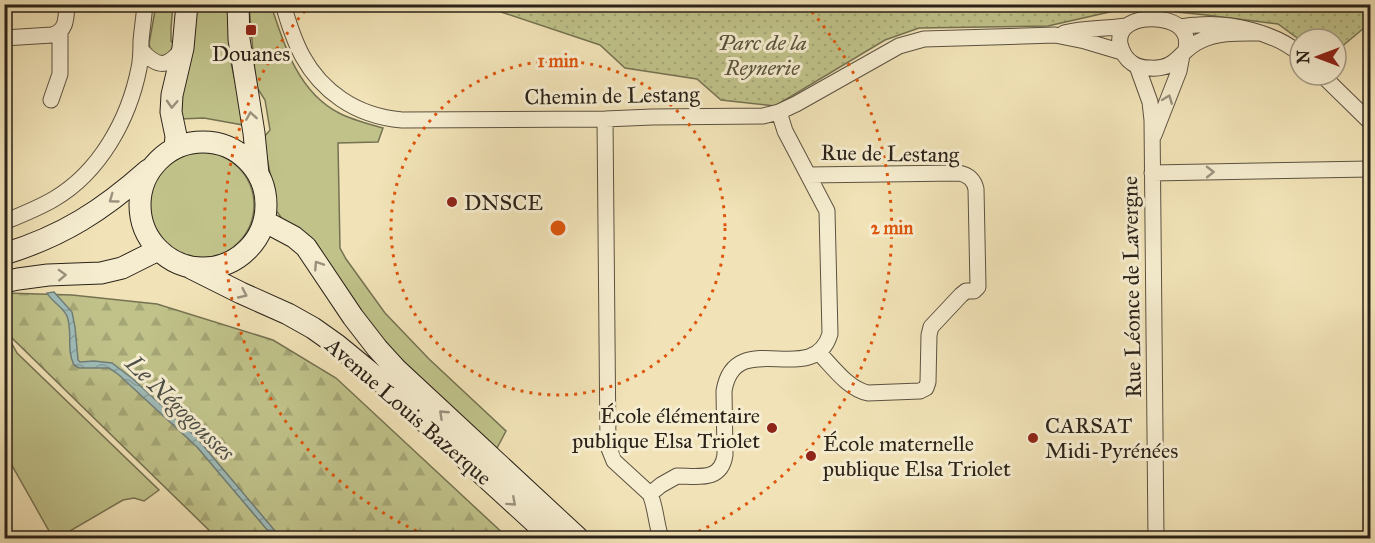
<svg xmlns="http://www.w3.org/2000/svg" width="1375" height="543" font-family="'IM FELL Great Primer',serif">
  <defs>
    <pattern id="forest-firs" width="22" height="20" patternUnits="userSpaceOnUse" patternTransform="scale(1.5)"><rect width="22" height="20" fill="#c0c28a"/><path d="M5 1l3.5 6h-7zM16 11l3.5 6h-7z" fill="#a5a676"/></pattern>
    <pattern id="park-dots" width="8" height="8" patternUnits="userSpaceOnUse" patternTransform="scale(1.5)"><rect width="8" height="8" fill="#c0c28a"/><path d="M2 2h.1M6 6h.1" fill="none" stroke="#a5a676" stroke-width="1.8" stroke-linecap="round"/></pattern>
    <pattern id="water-waves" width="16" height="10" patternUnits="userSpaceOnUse" patternTransform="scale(1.5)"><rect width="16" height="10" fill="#9fbcb9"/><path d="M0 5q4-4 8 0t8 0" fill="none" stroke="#89a19e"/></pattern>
  </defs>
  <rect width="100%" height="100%" fill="#f1e3b7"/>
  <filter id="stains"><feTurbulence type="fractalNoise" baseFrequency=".00333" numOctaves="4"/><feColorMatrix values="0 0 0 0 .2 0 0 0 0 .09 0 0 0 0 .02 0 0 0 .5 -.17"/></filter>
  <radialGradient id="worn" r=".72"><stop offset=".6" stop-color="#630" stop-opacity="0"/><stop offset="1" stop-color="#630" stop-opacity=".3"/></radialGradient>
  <path fill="#c0c28a" stroke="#757252" stroke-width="1.5" d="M 156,5 L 173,5 L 171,28 L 171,41 L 176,46 L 172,54 L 158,58 L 151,52 L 149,44 Z
    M 194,5 L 228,5 L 230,58 L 240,104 L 243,125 L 204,118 L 180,119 L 181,86 Z
    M 249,5 L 271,5 C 284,45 298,92 339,113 C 352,120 369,124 383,128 L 378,142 L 338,143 L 340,248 L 346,259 L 385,313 L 429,359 L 506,431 L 497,448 L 383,342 L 283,220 L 275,209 L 275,198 L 263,138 L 270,130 L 265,100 L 256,86 Z
    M148 205a53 53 0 1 1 106 0a53 53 0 1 1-106 0Z
    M 5,331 L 17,353 L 159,490 L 144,501 L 134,498 L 123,500 L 58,538 L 53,538 L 5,453 Z"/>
  <path fill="url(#forest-firs)" stroke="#757252" stroke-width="1.5" d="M 5,293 L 72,295 L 157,304 L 273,340 L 336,378 L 508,538 L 217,538 L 13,339 L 5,325 Z"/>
  <path fill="url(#park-dots)" stroke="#757252" stroke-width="1.5" d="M 1370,4 L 1370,23 L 1340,48 L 1336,47 L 1336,39 L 1300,40 L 1278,24 L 1206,15 L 1177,12 L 1152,6 L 1114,11 L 1048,26 L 919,28 L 885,40 L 775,106 L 721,100 L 697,79 L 625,68 L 600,45 L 480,5 Z"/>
  <path fill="url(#water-waves)" stroke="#707e79" stroke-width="1.5" d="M 54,292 L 72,312 L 75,327 L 78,360 L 80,362 L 94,361 L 112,363 L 133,379 L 196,437 L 281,538 L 274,538 L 197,447 L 119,375 L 109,368 L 79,368 L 74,365 C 66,350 73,332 67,316 C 63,307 52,302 47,293 Z"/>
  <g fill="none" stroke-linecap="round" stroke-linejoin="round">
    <defs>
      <path id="minor" d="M 283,4 C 294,43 306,75 341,99 C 360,112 379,118 402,120 L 605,119 L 652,117 L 763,116 L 779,112 L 796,104 L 899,46 L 924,39 L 1055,35 L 1085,41 L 1122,52
        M 1180,27 C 1186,26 1192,25 1198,25 C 1230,22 1276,33 1300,54
        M 1064,33 C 1084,28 1105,29 1126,26
        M 4,38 L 52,35 C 67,31 66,18 67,4
        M 1186,49 C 1187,43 1187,36 1183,31 C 1171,12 1115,14 1120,44 C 1122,52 1126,59 1132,63 C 1137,67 1144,68 1150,68 C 1178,70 1179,50 1200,41 C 1218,32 1239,33 1259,33
        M 142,51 C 159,69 168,67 183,48
        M 1137,66 L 1150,102 L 1152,120 L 1156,538
        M 1322,75 L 1370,122
        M 51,100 L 60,74 L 60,33
        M 605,119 L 608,446 L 614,461 L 650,494 C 656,508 656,524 661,538
        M 1154,135 L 1179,71 L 1182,55
        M 1152,173 L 1370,169
        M 808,175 L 959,173 C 969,175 974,180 976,189 L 978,287 L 974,291 L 966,291 L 961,295 L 931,327 L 929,335 L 928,382 L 926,388 L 920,391 L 868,393 C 848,389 833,367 819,353
        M 4,222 C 21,215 39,208 54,199 C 100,172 129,119 139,68 C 141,59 141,50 141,41 C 142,29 144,17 145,4
        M 650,494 L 661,485 L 677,476 C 698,476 721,482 725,455 L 724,391 C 735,325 813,390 830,334 L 827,211 L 785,131 L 779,112"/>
      <path id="secondary" d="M 238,4 L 239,39 L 254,133 L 258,174
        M140 205a63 63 0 1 1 126 0a63 63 0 1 1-126 0Z
        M 175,148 L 176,136 L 171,112 L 172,95 L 183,48 L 187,4
        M 264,221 L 294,237 L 306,247 L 353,317 L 377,348 L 397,370 L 578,538
        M 4,254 C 63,236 103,210 148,170
        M 191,268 L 241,293 L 288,314 L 313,328 L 337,345 L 376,377 L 552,538
        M 4,282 L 18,279 L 48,275 L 101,273 L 122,268 L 158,250"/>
    </defs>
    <use href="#minor" stroke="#5c5240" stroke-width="17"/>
    <use href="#secondary" stroke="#2a2219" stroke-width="23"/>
    <use href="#minor" stroke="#f6edd0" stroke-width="15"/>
    <use href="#secondary" stroke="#f6edd0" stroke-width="21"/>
  </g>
  <defs><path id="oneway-chevron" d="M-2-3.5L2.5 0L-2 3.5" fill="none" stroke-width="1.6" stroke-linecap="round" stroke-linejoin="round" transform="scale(1.5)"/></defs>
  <g stroke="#9a927e">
    <use href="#oneway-chevron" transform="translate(1168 99) rotate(-69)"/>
    <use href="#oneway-chevron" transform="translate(172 104) rotate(93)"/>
    <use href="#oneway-chevron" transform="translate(251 116) rotate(-99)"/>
    <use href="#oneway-chevron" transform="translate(1210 172) rotate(-1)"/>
    <use href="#oneway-chevron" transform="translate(113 199) rotate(144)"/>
    <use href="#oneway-chevron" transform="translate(318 265) rotate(-123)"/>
    <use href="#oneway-chevron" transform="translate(62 275) rotate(-2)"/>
    <use href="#oneway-chevron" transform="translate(243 294) rotate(25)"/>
    <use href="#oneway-chevron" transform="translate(443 414) rotate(-137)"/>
    <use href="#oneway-chevron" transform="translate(512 502) rotate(42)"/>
  </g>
  <g fill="none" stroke="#de560d" stroke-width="3" stroke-dasharray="3 6">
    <circle cx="558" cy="228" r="167"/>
    <path d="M433 538A334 334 0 0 1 310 5M806 5A334 334 0 0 1 683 538"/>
  </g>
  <g fill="#8f2418" stroke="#f6edd0" stroke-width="2">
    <rect x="245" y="24" width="12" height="12" rx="3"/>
    <circle cx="452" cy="202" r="6"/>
    <circle cx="772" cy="428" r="6"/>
    <circle cx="1033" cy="438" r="6"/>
    <circle cx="811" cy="456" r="6"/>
  </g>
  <g text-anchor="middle" stroke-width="6" stroke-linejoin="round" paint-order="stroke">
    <g font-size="22" font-style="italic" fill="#57523b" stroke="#f6edd0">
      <text x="762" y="50">Parc de la<tspan x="762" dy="25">Reynerie</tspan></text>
    </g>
    <g font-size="22" fill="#2a2219" stroke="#f6edd0" text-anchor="start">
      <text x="251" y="61" text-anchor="middle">Douanes</text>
      <text x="464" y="210">DNSCE</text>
      <text x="760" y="423" text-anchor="end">École élémentaire<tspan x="760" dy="25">publique Elsa Triolet</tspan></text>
      <text x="1045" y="433">CARSAT<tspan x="1045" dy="25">Midi-Pyrénées</tspan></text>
      <text x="823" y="451">École maternelle<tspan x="823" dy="25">publique Elsa Triolet</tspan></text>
    </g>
    <g font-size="22" fill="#2a2219" stroke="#f6edd0">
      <text transform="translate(612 95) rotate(-1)" y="8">Chemin de Lestang</text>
      <text transform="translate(890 153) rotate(1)" y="8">Rue de Lestang</text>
      <text transform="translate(1131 287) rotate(-91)" y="8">Rue Léonce de Lavergne</text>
      <text transform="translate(409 411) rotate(41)" y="8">Avenue Louis Bazerque</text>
    </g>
    <g font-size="24" font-style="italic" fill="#4d5049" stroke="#f6edd0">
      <text transform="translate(180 408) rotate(44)" y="8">Le Négogousses</text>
    </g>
  </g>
  <circle cx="558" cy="228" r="9" fill="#de560d" stroke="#f6edd0" stroke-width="3"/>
  <g font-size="18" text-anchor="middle" font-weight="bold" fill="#de560d" stroke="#f6edd0" stroke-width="6" stroke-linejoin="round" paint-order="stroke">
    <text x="558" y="67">1 min</text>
    <text x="892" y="234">2 min</text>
  </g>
  <rect width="1375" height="543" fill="none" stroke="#f1e3b7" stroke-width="24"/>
  <rect x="6" y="6" width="1363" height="531" fill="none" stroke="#2a2219" stroke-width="3"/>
  <rect x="12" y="12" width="1351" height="519" fill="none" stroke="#2a2219" stroke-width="1.5"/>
  <g transform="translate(1318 57) rotate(270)"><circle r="28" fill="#f6edd0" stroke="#a49c87" stroke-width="1.5"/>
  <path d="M0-4.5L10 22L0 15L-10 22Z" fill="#8f2418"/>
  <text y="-9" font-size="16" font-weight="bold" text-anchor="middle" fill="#2a2219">N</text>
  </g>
  <rect width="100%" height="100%" filter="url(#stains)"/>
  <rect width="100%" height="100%" fill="url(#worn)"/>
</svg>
